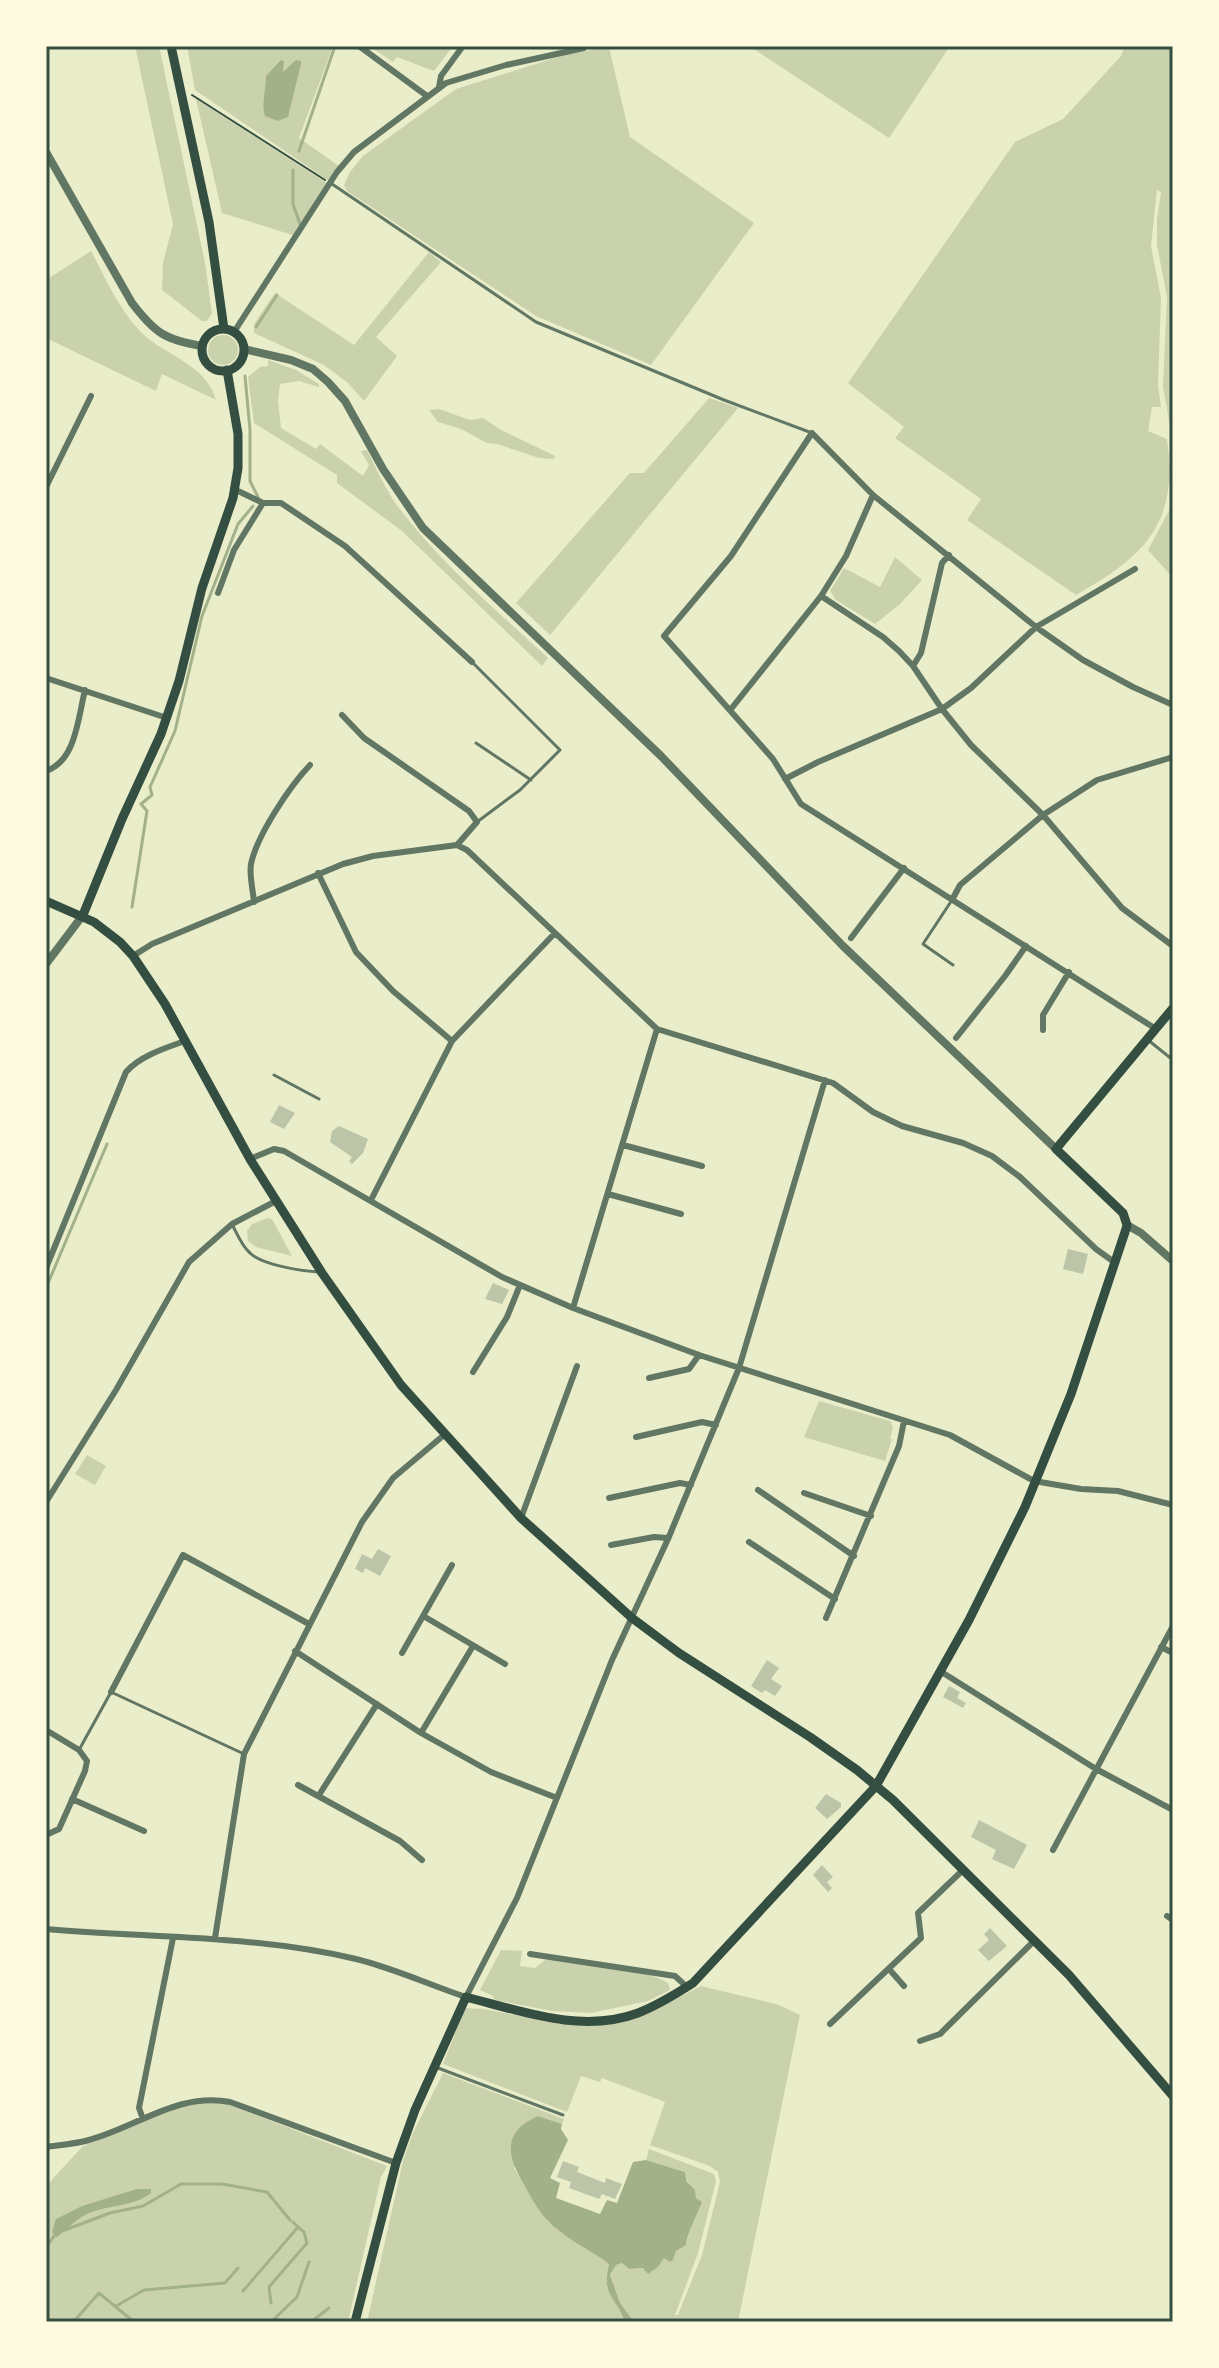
<svg xmlns="http://www.w3.org/2000/svg" width="1219" height="2368" font-family="Rubik,sans-serif">
  <rect width="100%" height="100%" fill="#e9edc9"/>
  <path fill="#cad2ad" d="M 135,46 L 159,46 L 205,263 L 212,313 L 207,321 L 202,321 L 162,290 L 163,263 L 173,224 Z
    M 187,46 L 333,46 L 299,138 L 339,166 L 329,181 L 195,90 Z
    M 369,46 L 453,46 L 434,71 L 397,57 L 393,62 Z
    M 749,46 L 950,46 L 889,138 Z
    M 1125,46 L 1173,46 L 1173,443 L 1163,387 L 1167,297 L 1157,245 L 1157,219 L 1161,192 L 1157,190 L 1151,246 L 1161,298 L 1158,386 L 1161,407 L 1152,407 L 1148,431 L 1167,439 C 1179,525 1144,556 1076,595 L 967,520 L 981,499 L 895,438 L 904,427 L 848,383 L 1015,142 L 1063,119 L 1121,56 Z
    M 609,47 L 630,137 L 754,223 L 651,365 L 536,316 L 347,191 L 344,185 L 350,172 L 363,156 L 456,89 L 564,55 Z
    M 196,99 L 330,185 L 299,237 L 222,213 Z
    M 91,251 C 106,279 120,312 144,335 C 169,357 206,365 216,400 L 162,374 L 156,391 L 46,338 L 46,280 Z
    M 429,252 L 441,262 L 376,337 L 397,356 L 364,401 L 348,383 L 324,365 L 254,333 L 254,324 L 275,293 L 354,345 Z
    M208 350a15 15 0 1 1 30 0a15 15 0 1 1-30 0Z
    M 268,360 L 296,370 L 319,384 L 319,387 L 299,381 L 280,384 L 278,401 L 281,428 L 316,449 L 320,444 L 363,476 L 369,465 L 361,451 L 367,450 C 376,468 385,488 396,504 C 439,562 496,610 548,658 L 542,666 L 402,531 L 337,483 L 337,475 L 254,423 L 248,377 L 260,367 L 268,366 Z
    M 709,398 L 738,408 L 550,635 L 516,603 L 630,473 L 644,473 Z
    M 439,409 L 470,420 L 483,418 L 501,430 L 555,456 L 554,459 L 539,458 L 497,444 L 487,443 L 461,429 L 438,422 L 429,410 Z
    M 1173,492 L 1173,578 L 1148,550 L 1171,507 Z
    M 895,557 L 922,580 L 900,604 L 875,624 L 836,600 L 830,591 L 844,568 L 880,587 Z
    M 268,1218 L 272,1219 L 292,1256 L 256,1247 L 248,1241 L 247,1231 L 252,1224 Z
    M 819,1401 L 890,1421 L 893,1427 L 890,1439 L 892,1439 L 885,1461 L 804,1437 Z
    M 87,1455 L 106,1466 L 95,1485 L 75,1474 Z
    M 501,1950 L 522,1951 L 520,1966 L 535,1968 L 545,1960 L 553,1960 C 588,1965 639,1966 668,1983 L 670,1990 L 648,2001 L 591,2013 L 552,2011 L 495,2000 L 493,1996 L 480,1990 Z
    M 701,1986 L 779,2005 L 800,2015 L 738,2322 L 634,2322 L 620,2303 L 610,2276 L 616,2265 L 622,2263 L 629,2269 L 643,2268 L 651,2272 L 658,2267 L 664,2258 L 673,2260 L 676,2251 L 686,2245 C 686,2234 698,2215 702,2202 L 696,2198 L 694,2189 L 689,2186 L 685,2172 L 646,2160 L 649,2149 L 714,2174 L 716,2181 L 698,2253 L 675,2315 L 678,2315 L 702,2255 L 720,2182 L 718,2172 L 710,2166 L 650,2145 L 665,2102 L 602,2078 L 600,2082 L 581,2076 L 567,2112 L 443,2064 L 465,2008 L 483,2009 L 557,2023 L 587,2023 L 660,2007 Z
    M 443,2073 L 564,2119 L 562,2124 L 538,2116 L 514,2168 L 535,2204 L 548,2221 L 609,2264 L 607,2287 L 623,2315 L 624,2322 L 367,2322 L 403,2161 L 412,2135 Z
    M 217,2100 L 387,2166 L 381,2177 L 348,2322 L 46,2322 L 46,2186 L 83,2146 L 184,2104 Z"/>
  <path fill="#a3b18a" d="M 281,60 L 284,61 L 283,72 L 296,60 L 301,61 L 301,64 L 288,117 L 278,121 L 265,116 C 261,103 266,90 266,76 Z
    M 538,2116 L 562,2124 L 561,2129 L 568,2140 L 550,2178 L 560,2183 L 556,2198 L 600,2214 L 607,2200 L 617,2203 L 633,2162 L 646,2160 L 685,2172 L 687,2182 L 695,2190 L 696,2198 L 702,2202 C 698,2214 686,2235 686,2245 L 676,2251 L 673,2260 L 670,2262 L 664,2258 L 658,2267 L 648,2274 L 643,2268 L 629,2269 L 622,2263 L 616,2265 L 610,2275 L 620,2303 L 634,2322 L 624,2322 C 623,2309 609,2299 607,2285 C 606,2278 608,2270 609,2264 C 589,2249 564,2238 547,2220 C 537,2209 530,2196 523,2183 C 507,2155 502,2132 538,2116 Z
    M 137,2189 L 151,2189 L 151,2193 C 133,2208 104,2204 83,2216 C 73,2222 66,2231 57,2237 L 52,2232 L 56,2219 L 82,2206 Z"/>
  <g fill="none" stroke-linecap="round" stroke-linejoin="round">
    <path stroke="#a3b18a" stroke-width="3" d="M 299,151 L 335,46
      M 293,170 L 293,204 L 300,224
      M 256,327 L 277,295
      M 245,376 L 250,430 L 250,481 L 258,497
      M 132,907 L 147,811 L 141,804 L 152,795 L 150,787 L 175,731 L 202,616 L 238,524 L 253,506
      M 46,1288 L 107,1144
      M 65,2230 L 110,2213 L 143,2206 L 181,2184 L 222,2184 L 267,2192 L 290,2220
      M 46,2247 L 55,2235
      M 243,2291 L 298,2227 L 293,2222
      M 271,2303 L 269,2287 L 307,2243 L 304,2232 L 298,2227
      M 116,2306 L 144,2290 L 225,2283 L 238,2268
      M 76,2319 L 99,2293 L 134,2322
      M 72,2322 L 76,2319 L 79,2322
      M 271,2322 L 297,2297 L 309,2262
      M 311,2322 L 329,2308"/>
  </g>
  <path fill="#bcc5a7" d="M 279,1105 L 295,1113 L 284,1129 L 270,1122 Z
    M 339,1126 L 368,1139 L 363,1153 L 352,1164 L 349,1161 L 352,1157 L 330,1142 L 332,1131 Z
    M 1068,1249 L 1088,1254 L 1083,1274 L 1063,1269 Z
    M 493,1283 L 509,1290 L 502,1304 L 485,1299 Z
    M 378,1549 L 391,1556 L 380,1576 L 365,1568 L 363,1573 L 355,1569 L 362,1554 L 372,1559 Z
    M 767,1660 L 779,1668 L 771,1679 L 782,1686 L 775,1696 L 765,1690 L 762,1693 L 751,1686 Z
    M 949,1686 L 960,1692 L 957,1698 L 966,1703 L 963,1708 L 943,1697 Z
    M 826,1794 L 841,1803 L 841,1807 L 827,1819 L 815,1808 Z
    M 979,1820 L 1027,1845 L 1014,1869 L 992,1859 L 996,1850 L 971,1837 Z
    M 822,1865 L 833,1877 L 827,1882 L 832,1888 L 828,1892 L 813,1875 Z
    M 990,1928 L 1007,1946 L 989,1961 L 978,1950 L 989,1940 L 984,1934 Z
    M 563,2161 L 579,2167 L 577,2172 L 605,2183 L 606,2178 L 622,2184 L 615,2199 L 602,2194 L 599,2199 L 569,2188 L 571,2182 L 557,2177 Z"/>
  <g fill="none" stroke-linecap="round" stroke-linejoin="round">
    <path stroke="#344e41" stroke-width="2" d="M 192,95 L 325,180"/>
    <path stroke="#617663" stroke-width="3" d="M 332,184 L 536,322 L 724,400 L 812,433
      M 473,663 L 560,750 L 520,790 L 477,822
      M 476,743 L 531,780
      M 952,900 L 923,944 L 953,965
      M 1148,1040 L 1173,1060
      M 274,1075 L 319,1099
      M 233,1226 C 238,1236 242,1246 250,1253 C 262,1265 302,1271 318,1272
      M 79,1750 L 111,1692 L 244,1754
      M 438,2068 L 563,2115"/>
    <path stroke="#617663" stroke-width="6" d="M 359,46 L 427,96
      M 439,87 L 441,76 L 463,46
      M 234,332 L 337,172 L 354,152 L 446,83 L 506,65 L 584,48
      M 46,487 L 91,396
      M 234,489 L 263,503 L 281,503 L 345,546 L 472,662
      M 218,593 L 234,550 L 263,503
      M 821,596 L 883,637 L 899,651 L 913,666 L 942,709 L 971,745 L 1043,815 L 1122,908 L 1173,946
      M 913,666 L 921,653 L 942,563 L 949,555
      M 46,678 L 167,718
      M 731,709 L 821,596 L 846,556 L 873,495
      M 46,771 C 76,761 78,718 85,690
      M 785,779 L 818,762 L 942,709 L 971,688 L 1036,627 L 1135,569
      M 457,845 L 467,850 L 657,1029 L 833,1083 L 873,1112 L 902,1126 L 963,1143 L 992,1156 L 1020,1177 L 1096,1249 L 1114,1262
      M 318,873 L 356,952 L 393,991 L 452,1041
      M 952,900 L 960,885 L 1043,815 L 1097,780 L 1173,757
      M 254,902 C 253,890 249,875 251,864 C 257,835 290,786 310,765
      M 851,938 L 904,868
      M 133,956 L 152,944 L 343,864 L 373,856 L 457,845 L 477,822 L 469,811 L 364,738 L 342,715
      M 1156,1029 L 801,804 L 773,759 L 664,636 L 731,556 L 812,433 L 873,495 L 1036,627 L 1083,660 L 1133,687 L 1173,705
      M 1043,1030 L 1043,1015 L 1069,972
      M 956,1038 L 1005,976 L 1026,946
      M 623,1145 L 702,1166
      M 250,1159 L 274,1149 L 284,1151 L 502,1277 L 573,1308 L 699,1355 L 950,1435 L 1034,1481 L 1081,1489 L 1118,1491 L 1173,1505
      M 608,1194 L 681,1214
      M 371,1200 L 452,1041 L 554,934
      M 46,1268 L 126,1072 C 140,1056 165,1048 185,1041
      M 573,1308 L 657,1029
      M 473,1372 L 507,1317 L 520,1285
      M 649,1378 L 689,1369 L 699,1355
      M 636,1437 L 702,1422 L 716,1425
      M 758,1490 L 854,1556
      M 804,1493 L 871,1516
      M 609,1498 L 680,1483 L 691,1485
      M 46,1502 L 116,1390 L 189,1262 L 232,1224 L 276,1201
      M 521,1518 L 577,1366
      M 749,1542 L 835,1599
      M 611,1545 L 654,1537 L 668,1538
      M 425,1617 L 505,1664
      M 826,1618 L 899,1446 L 904,1421
      M 1161,1647 L 1173,1653
      M 295,1651 L 421,1733 L 491,1772 L 557,1798
      M 402,1653 L 452,1565
      M 940,1671 L 1096,1769 L 1173,1810
      M 111,1692 L 183,1555 L 309,1624
      M 46,1730 L 79,1750 L 87,1761 L 85,1771 L 59,1829 L 46,1835
      M 421,1733 L 473,1646
      M 298,1785 L 400,1841 L 422,1860
      M 319,1795 L 377,1704
      M 72,1799 L 144,1831
      M 1053,1850 L 1173,1626
      M 1167,1916 L 1173,1920
      M 46,1929 C 150,1938 255,1935 356,1959 C 393,1968 430,1985 466,1997 L 517,1898 L 612,1660 L 668,1539 L 739,1368 L 825,1080
      M 215,1938 L 244,1754 L 362,1522 L 393,1478 L 444,1435
      M 530,1954 L 675,1976 L 687,1987
      M 889,1969 L 904,1986
      M 830,2024 L 921,1938 L 918,1913 L 964,1869
      M 920,2041 L 940,2034 L 1035,1940
      M 143,2119 L 139,2108 L 173,1938
      M 46,2147 C 60,2145 75,2144 89,2140 C 137,2127 178,2092 230,2102 L 396,2163"/>
    <path stroke="#617663" stroke-width="8" d="M 46,152 L 132,303 C 155,333 165,340 202,346
      M 244,349 L 291,360 L 313,369 L 328,382 L 345,401 L 383,469 L 423,528 L 661,756 L 843,946 L 1056,1149
      M 46,964 L 83,915
      M 1127,1225 L 1141,1233 L 1173,1261"/>
    <path stroke="#344e41" stroke-width="9" d="M 171,46 L 209,222 L 224,329
      M202 350a21 21 0 1 1 42 0a21 21 0 1 1-42 0Z
      M 46,901 L 94,922 L 120,942 L 133,956 L 165,1004 L 250,1159 L 322,1273 L 401,1385 L 521,1518 L 632,1618 L 679,1653 L 810,1737 L 857,1770 L 893,1800 L 1069,1975 L 1173,2096
      M 83,915 L 122,819 L 161,734 L 179,681 L 202,588 L 233,498 L 238,468 L 238,434 L 227,370
      M 355,2322 L 396,2163 L 415,2110 L 466,1997 C 521,2011 582,2034 638,2013 C 658,2005 676,1994 693,1983 L 876,1786 L 969,1620 L 1025,1507 L 1071,1394 L 1125,1232 L 1127,1225 L 1123,1213 L 1056,1149 L 1173,1008"/>
  </g>
  <rect width="1219" height="2368" fill="none" stroke="#fefae0" stroke-width="96"/>
  <rect x="48" y="48" width="1123" height="2272" fill="none" stroke="#344e41" stroke-width="3"/>
</svg>
